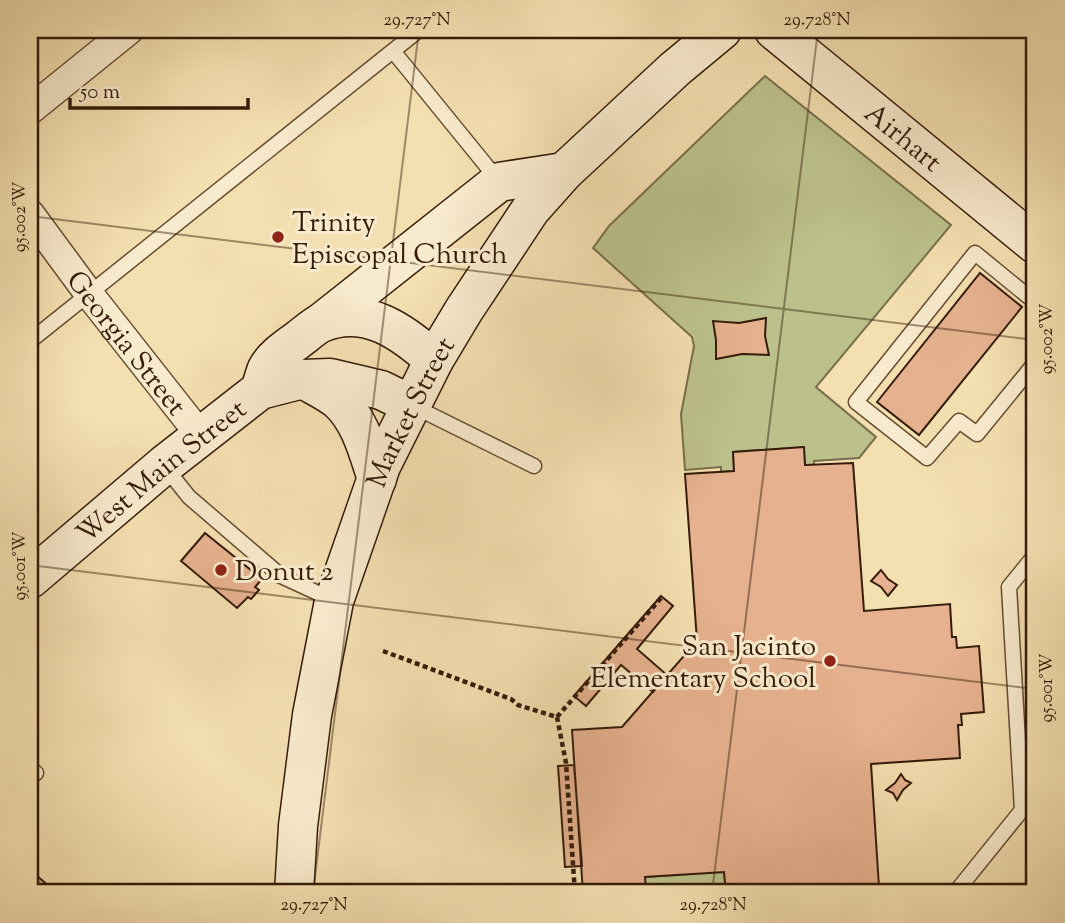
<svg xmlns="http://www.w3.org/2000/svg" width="1065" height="923" font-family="'Sorts Mill Goudy',serif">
  <rect width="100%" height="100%" fill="#f4dfb0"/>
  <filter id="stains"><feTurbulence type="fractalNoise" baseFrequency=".00286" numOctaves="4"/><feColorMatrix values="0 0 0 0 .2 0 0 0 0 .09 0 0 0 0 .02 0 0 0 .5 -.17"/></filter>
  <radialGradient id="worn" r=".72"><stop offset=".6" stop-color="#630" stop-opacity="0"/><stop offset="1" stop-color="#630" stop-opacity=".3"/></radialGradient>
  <path fill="#bcc18b" stroke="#786e4b" stroke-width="2" d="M 765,76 L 951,225 L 816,387 L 876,437 L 859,458 L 814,461 L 814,465 L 805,465 L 803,447 L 733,452 L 734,471 L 721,472 L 721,467 L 685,470 L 681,414 L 694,346 L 692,337 L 593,248 L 609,226 Z
    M 724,872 L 726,893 L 646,893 L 645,877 Z"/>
  <path fill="#e6b18e" stroke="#351c0b" stroke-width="2" d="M 980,273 L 1022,307 L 919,435 L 877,402 Z
    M 766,318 L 765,336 L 769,355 L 742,354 L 716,359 L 716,340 L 713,321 L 739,323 Z
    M 804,447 L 805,465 L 853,463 L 864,611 L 950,604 L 952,637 L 956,637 L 957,648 L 979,646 L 984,712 L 961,714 L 962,725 L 958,725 L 960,758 L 871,764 L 879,887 L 847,889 L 847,893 L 726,893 L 724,872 L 645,877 L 646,893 L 583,893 L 572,730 L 622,727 L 697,641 L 685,474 L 734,471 L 733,452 Z
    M 205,533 L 262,579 L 255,587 L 259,590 L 251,599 L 248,597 L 237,608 L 181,561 Z
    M 881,570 L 888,579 L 897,585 L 888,596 L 881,587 L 871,581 Z
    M 661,596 L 673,606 L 637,649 L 667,675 L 653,692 L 621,665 L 586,706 L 574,696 Z
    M 574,765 L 582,866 L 565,867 L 558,766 Z
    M 901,774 L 905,780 L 911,783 L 903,790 L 897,800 L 893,793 L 886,790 L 895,783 Z
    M 30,870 L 57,893 L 30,893 Z"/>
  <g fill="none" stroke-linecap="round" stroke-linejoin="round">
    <defs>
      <path id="lane" d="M 393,51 L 498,180
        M 1035,302 L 975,253 L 856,402 L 927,458 L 959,421 L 977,434 L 1035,363
        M 30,341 L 419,30
        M 413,406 L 534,466
        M 165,467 L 189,497 L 281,576 L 333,600
        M 30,768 L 36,773
        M 955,893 L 1022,810 L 1009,587 L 1035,555"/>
      <g id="street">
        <path d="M 30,110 L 129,30"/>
        <path id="s1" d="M 30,214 L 89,294 L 201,436"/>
      </g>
      <g id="secondary">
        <path id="s2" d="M 774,30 L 1035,244"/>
        <path d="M 321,323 L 499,182 L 564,172"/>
        <path d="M 305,380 C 315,386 328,392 338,400 C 360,419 368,452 377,479"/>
        <path d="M 260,390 C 263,383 264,375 267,369 C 273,357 288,347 299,339 C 306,334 313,327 321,323 C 365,304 403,332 434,360"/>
        <path id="s3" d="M 30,579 L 164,465 L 260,390 L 303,379 L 330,378 L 381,390 L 412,405"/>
        <path id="s4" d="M 294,893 L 298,826 L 312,715 L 334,601 L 381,466 L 434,360 L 464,310 L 531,209 L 564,172 L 675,69 L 722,30"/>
      </g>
    </defs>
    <use href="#lane" stroke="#654d34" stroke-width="17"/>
    <use href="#street" stroke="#654d34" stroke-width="31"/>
    <use href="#secondary" stroke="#351c0b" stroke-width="41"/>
    <path stroke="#351c0b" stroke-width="4.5" stroke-dasharray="5 3.5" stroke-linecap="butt" d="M 383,651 L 511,699 L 518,705 L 557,717
      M 557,717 L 566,763 L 575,893
      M 557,717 L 661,598"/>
    <use href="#lane" stroke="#f8eacc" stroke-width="14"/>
    <use href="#street" stroke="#f8eacc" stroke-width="28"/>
    <use href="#secondary" stroke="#f8eacc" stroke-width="38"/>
  </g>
  <path fill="none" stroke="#351c0b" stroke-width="2" stroke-opacity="0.45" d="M 30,216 L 1035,340M 30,565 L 1035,689M 313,893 L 419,30M 712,893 L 818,30"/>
  <g fill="#8f2418" stroke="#f8eacc" stroke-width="2.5">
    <circle cx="278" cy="237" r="7"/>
    <circle cx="221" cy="570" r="7"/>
    <circle cx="830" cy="661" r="7"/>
  </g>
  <g text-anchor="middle" stroke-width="6" stroke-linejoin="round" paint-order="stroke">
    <g font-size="28" fill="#351c0b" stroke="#f8eacc">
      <text dy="10" stroke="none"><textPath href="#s2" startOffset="168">Airhart</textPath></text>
      <text dy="10" stroke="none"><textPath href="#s1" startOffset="161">Georgia Street</textPath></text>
      <text dy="10" stroke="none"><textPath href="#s4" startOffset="499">Market Street</textPath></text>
      <text dy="10" stroke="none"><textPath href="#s3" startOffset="170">West Main Street</textPath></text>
    </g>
    <g font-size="28" fill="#351c0b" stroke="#f8eacc" text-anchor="start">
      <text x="292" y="231">Trinity<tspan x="292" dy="32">Episcopal Church</tspan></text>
      <text x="235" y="580">Donut 2</text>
      <text x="816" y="655" text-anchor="end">San Jacinto<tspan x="816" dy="32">Elementary School</tspan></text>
    </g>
  </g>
  <rect width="1065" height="923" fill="none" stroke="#f4dfb0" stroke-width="77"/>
  <path d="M70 98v10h178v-10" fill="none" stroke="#351c0b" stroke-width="3.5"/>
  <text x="80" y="98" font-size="21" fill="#351c0b" stroke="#f8eacc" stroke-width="5" paint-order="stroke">50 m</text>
  <rect x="38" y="38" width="988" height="846" fill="none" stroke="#351c0b" stroke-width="2.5"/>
  <g font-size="18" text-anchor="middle" fill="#351c0b">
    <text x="417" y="25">29.727°N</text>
    <text x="817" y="25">29.728°N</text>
    <text transform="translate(19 217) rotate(-90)" y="6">95.002°W</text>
    <text transform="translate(1046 339) rotate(-90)" y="6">95.002°W</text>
    <text transform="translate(19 566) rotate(-90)" y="6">95.001°W</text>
    <text transform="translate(1046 688) rotate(-90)" y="6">95.001°W</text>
    <text x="314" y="910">29.727°N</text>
    <text x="713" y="910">29.728°N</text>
  </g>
  <rect width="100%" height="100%" filter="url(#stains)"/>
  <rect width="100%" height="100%" fill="url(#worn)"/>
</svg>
